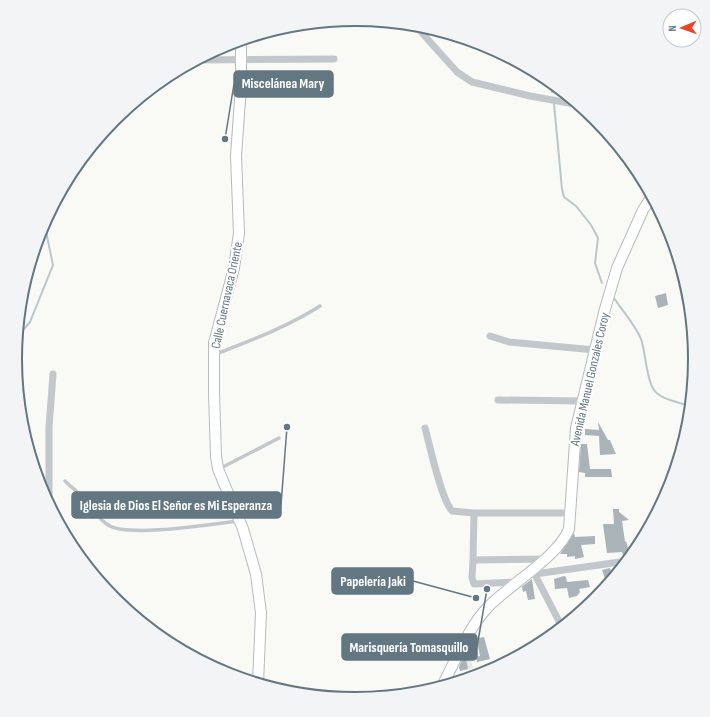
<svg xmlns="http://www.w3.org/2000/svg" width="710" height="717" font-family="'Sofia Sans Condensed',sans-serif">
  <rect width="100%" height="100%" fill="#f9f9f6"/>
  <path fill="#e7e9e7" d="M 467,645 L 475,646 L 476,652 L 472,653 L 474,660 L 471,661 L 473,668 L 460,671 L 458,661 Z"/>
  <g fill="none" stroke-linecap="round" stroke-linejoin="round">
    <path stroke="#b9c7ca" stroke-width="2" d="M 549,80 L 552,92
      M 554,104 L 562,189 L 564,197 L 576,206 L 591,225 L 598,238 L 595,263 L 602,283
      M 614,298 C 623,312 635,324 641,339 C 646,353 646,379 654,390 C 662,401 679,401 690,407
      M 17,337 L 30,322 L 53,265 L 44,222"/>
  </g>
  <path fill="#a9b3b8" d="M 666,293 L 668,305 L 658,308 L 655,296 Z
    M 598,422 L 608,440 L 610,440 L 616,454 L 600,455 L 599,436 L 585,435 L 585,429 L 599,430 Z
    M 581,444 L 587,444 L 590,469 L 611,469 L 612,477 L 585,477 L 585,473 L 579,472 Z
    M 613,509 L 619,509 L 619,512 L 629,520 L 622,521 L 625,542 L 626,541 L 630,555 L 625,563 L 622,552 L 607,553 L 603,524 L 614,524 Z
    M 574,533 L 575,537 L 595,536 L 595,544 L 581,545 L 584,557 L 575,559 L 575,556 L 567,557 L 567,554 L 560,554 Z
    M 610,568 L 611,571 L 619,570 L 610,582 L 605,579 L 602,570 Z
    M 564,576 L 566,577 L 567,582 L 588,580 L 590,587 L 579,589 L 580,592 L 577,596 L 569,598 L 567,588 L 555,589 L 554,579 Z
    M 532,579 L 535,599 L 528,600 L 526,591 L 523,592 L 522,587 L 520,588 Z
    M 484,637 L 490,659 L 477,662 L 476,657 L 480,656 L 478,646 L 470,644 L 473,639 Z
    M 465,654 L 468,669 L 460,671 L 459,667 Z"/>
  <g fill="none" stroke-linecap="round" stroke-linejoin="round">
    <defs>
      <path id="secondary" d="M 241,40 L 241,86 L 236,156 L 239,233 L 234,268 L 214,343 L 214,393 L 216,456 L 218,469 L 243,529 L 256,574 L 261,613 L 258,683
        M 442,686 C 456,660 468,628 488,607 C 510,584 558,557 569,529 L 576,428 L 605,309 L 617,268 L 643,210 L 652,196"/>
    </defs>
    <use href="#secondary" stroke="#b4bbbf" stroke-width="12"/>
    <path stroke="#c2c7cb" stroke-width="3.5" d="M 216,354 C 252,340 287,327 320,306
      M 219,469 L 279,438
      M 65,481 C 71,487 78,492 83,498 C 92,507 97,518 108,525 C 128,538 212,524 238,521"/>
    <path stroke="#c2c7cb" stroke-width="7" d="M 414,24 L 457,72 L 472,82 L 530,96 L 580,105
      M 195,60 L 334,59
      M 241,86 L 313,85
      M 669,228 L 692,330
      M 490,336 L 509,342 L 595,350
      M 498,400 L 583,401
      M 425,428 C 430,446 441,499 452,511 L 474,513 L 570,513
      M 49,505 L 49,427 L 53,374
      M 473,560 L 474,513
      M 533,571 L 562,627
      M 535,574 L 620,562
      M 515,582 L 474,584 L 472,578 L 473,560 L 545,559"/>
    <use href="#secondary" stroke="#fff" stroke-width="10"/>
  </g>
  <g text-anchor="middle" stroke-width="4" stroke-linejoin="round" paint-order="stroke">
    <g font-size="13" fill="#637782" stroke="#fff">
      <text transform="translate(226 295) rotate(-78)" y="5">Calle Cuernavaca Oriente</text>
      <text transform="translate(589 379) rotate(-77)" y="5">Avenida Manuel Gonzales Coroy</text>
    </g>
  </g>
  <path d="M0 0H710V717H0ZM22 359a333 333 0 1 1 666 0a333 333 0 1 1-666 0Z" fill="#f3f4f5" fill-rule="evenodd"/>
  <path fill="none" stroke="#637782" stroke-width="2" d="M22 359a333 333 0 1 1 666 0a333 333 0 1 1-666 0Z"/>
  <path fill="none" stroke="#637782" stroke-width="1.5" d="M225 139L234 84M287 427L281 505M476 598L413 581M487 589L477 647"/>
  <g fill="#637782" stroke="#fff" stroke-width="1.5">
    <circle cx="225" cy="139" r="4"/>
    <circle cx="287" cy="427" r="4"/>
    <circle cx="476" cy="598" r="4"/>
    <circle cx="487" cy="589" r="4"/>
  </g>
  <g fill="#637782" stroke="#637782" stroke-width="1.5">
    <rect x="234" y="71" width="99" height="26" rx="4"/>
    <rect x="72" y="492" width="209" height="26" rx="4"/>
    <rect x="332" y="568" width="81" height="26" rx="4"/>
    <rect x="342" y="634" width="135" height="26" rx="4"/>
  </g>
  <g font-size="14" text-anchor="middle" font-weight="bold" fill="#fff">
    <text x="283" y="88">Miscelánea Mary</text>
    <text x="176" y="510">Iglesia de Dios El Señor es Mi Esperanza</text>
    <text x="373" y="586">Papelería Jaki</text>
    <text x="409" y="652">Marisquería Tomasquillo</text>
  </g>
  <g transform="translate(682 28) rotate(268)"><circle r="19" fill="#ffffff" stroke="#c1c9cd"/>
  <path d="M0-3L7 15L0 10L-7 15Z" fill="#ea4325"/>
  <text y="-6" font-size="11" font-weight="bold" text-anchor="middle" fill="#637782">N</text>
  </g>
</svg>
